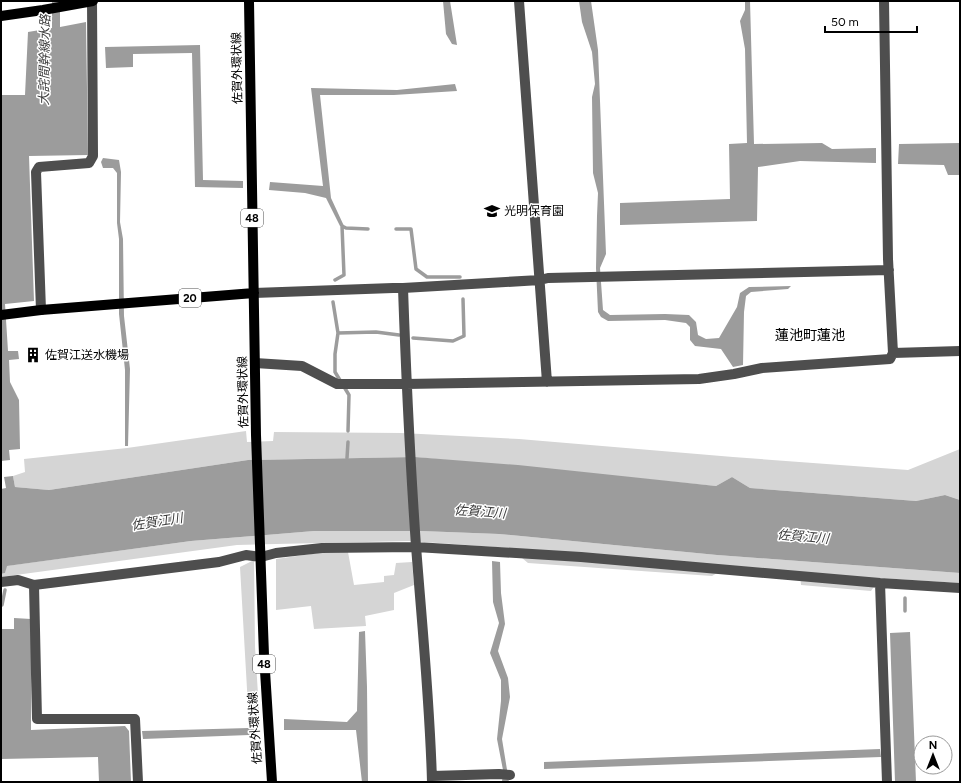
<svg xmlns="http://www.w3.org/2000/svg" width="961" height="783" font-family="Figtree,'Noto Sans JP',sans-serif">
  <rect width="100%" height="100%" fill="#fff"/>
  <path fill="#d5d5d5" d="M 246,431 L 247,442 L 273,441 L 274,432 L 401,433 L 519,439 L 733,457 L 908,470 L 960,449 L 960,500 L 945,495 L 916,501 L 750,488 L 732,477 L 716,486 L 415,457 L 248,460 L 49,490 L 15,487 L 13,476 L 25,472 L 24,459 L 127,448 Z
    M 314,531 L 421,531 L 499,534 L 717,555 L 960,573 L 960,583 L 880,578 L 871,591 L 801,585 L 800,573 L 729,566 L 712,576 L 528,563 L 510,548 L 409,541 L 237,545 L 1,577 L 1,574 L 5,573 L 6,566 L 191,541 Z
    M 348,552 L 354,585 L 384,582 L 384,576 L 394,575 L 396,563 L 412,562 L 414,585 L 394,593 L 394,610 L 365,616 L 366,626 L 314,629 L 311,606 L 276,610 L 276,559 L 318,553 Z
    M 254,560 L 255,647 L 260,726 L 249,724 L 240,567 Z"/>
  <path fill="#9c9c9c" d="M 52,1 L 60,1 L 60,27 L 86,22 L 88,155 L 29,156 L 34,301 L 5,304 L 8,351 L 18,351 L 19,359 L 9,360 L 10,382 L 19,400 L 20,449 L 9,450 L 10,460 L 1,461 L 1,95 L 25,95 L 28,32 L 52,28 Z
    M 443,1 L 450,1 L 457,45 L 452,44 L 446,34 Z
    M 579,1 L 591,1 L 598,50 L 606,254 L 600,268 L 603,310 L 610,315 L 665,314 L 689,315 L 696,322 L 698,335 L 706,339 L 719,338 L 737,307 L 740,293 L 749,287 L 791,286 L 788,289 L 751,292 L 746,296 L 744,312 L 743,365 L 733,367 L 721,349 L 695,346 L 690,340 L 690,327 L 686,323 L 665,320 L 608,321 L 601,317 L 598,312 L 596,268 L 597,216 L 598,193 L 593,173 L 592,97 L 595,84 L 592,52 L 582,22 Z
    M 745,1 L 750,1 L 754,144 L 822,143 L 832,149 L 876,148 L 876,163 L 800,161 L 758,167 L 757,221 L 620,225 L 620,203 L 730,199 L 729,144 L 747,143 L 745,49 L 740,21 L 745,10 Z
    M 200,45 L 203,180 L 243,181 L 243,188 L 195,187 L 192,53 L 133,54 L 133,67 L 106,68 L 105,47 Z
    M 455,84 L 457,91 L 394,95 L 320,95 L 331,198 L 344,226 L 340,226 L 326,198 L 305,193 L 269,190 L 270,182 L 323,186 L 311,88 L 397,90 Z
    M 960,143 L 960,175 L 948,175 L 944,165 L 898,164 L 899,144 Z
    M 103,158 L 119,160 L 121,172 L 120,222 L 123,239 L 124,316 L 130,369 L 128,446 L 125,446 L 125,370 L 119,314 L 119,239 L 117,223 L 117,173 L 113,168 L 103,168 L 101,162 Z
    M 415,457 L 518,465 L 716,486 L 732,477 L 750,488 L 916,501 L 945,495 L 960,500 L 960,573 L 717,555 L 499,534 L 421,531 L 314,531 L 191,541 L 7,566 L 5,573 L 1,574 L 1,489 L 6,488 L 4,477 L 13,476 L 15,487 L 49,490 L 248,460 Z
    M 492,561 L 500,562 L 501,593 L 505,624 L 498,651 L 508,678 L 510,697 L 502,739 L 509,782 L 502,782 L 503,770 L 497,739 L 501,701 L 501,680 L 490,653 L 499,623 L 493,602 Z
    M 14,618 L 31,619 L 31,730 L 125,726 L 129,731 L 131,782 L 99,782 L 98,757 L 1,759 L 1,629 L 14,629 Z
    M 365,631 L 367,687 L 368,782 L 362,782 L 356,730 L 284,730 L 284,719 L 347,722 L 357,711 L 359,632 Z
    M 910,632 L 916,782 L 895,782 L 890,633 Z
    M 249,728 L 257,730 L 249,735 L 143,739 L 142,731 Z
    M 880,749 L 881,757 L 544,769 L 544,762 Z"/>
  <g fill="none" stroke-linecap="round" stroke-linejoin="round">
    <path stroke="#9c9c9c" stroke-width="3.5" d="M 396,229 L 411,229 L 416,269 L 427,277 L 460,277
      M 335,280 L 344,275 L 342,226 L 346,228 L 368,229
      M 333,302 L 338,333 L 335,354 L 335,372 L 349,395 L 348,431
      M 338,333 L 376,332 L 399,335
      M 413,338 L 453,341 L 464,336 L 463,299
      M 347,458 L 348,442
      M 2,605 L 5,590
      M 905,611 L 905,598"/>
    <path stroke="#4e4e4e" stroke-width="10" d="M 519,1 L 547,382
      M 403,288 C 406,374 410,460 416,546 C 422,625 430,703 432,782
      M 254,293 L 393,288 L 403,288 L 540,280 L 548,278 L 889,270
      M 41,310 L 36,172 L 39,167 L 89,163 L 93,156 L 92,1
      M 893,353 L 960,351
      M 255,363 L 302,366 L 337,384 L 406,384 L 699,379 L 734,374 L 762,368 L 890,359 L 893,353 L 888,259 L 884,1
      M 1,582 L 18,580 L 34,585 L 219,562 L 246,555 L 261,557 L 276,553 L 322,548 L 416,547 L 581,557 L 880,583 L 960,588
      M 880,583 L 887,782
      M 34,585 L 37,719 L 135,719 L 138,782
      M 432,776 L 499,774 L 510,775"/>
    <path stroke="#000" stroke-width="10" d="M 249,1 L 256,435 L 264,655 L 272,782
      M 1,16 L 43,10 L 93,1
      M 1,315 L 41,310 L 254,293"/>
  </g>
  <defs>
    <symbol id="school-bare" viewBox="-9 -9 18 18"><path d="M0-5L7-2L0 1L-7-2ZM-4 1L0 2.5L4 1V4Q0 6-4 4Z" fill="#000" stroke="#fff" stroke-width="2.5" paint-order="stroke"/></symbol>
    <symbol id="building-bare" viewBox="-9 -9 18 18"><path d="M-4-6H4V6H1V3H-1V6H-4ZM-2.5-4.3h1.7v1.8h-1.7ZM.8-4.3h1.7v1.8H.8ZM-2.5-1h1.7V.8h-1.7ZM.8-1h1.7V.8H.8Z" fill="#000" stroke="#fff" stroke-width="2.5" paint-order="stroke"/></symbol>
  </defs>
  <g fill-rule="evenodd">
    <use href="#school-bare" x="481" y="200" width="22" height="22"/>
    <use href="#building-bare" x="22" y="344" width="22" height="22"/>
  </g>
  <g text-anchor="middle" stroke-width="3" stroke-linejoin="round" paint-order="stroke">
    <g fill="#fff" stroke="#4c4c4c" stroke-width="1">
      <rect x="241" y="209" width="22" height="18" rx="3"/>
      <rect x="179" y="289" width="22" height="18" rx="3"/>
      <rect x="253" y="655" width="22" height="18" rx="3"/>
    </g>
    <g font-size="11" font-weight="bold" fill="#000">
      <text x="252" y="222">48</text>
      <text x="190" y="302">20</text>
      <text x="264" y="668">48</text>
    </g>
    <g font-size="12" fill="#000" stroke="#fff">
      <text transform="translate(237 68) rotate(-91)" y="4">佐賀外環状線</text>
      <text transform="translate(243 392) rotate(-91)" y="4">佐賀外環状線</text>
      <text transform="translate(255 728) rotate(-94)" y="4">佐賀外環状線</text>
    </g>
    <g font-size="12" fill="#000" stroke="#fff" text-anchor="start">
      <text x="504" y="215">光明保育園</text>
      <text x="45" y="359">佐賀江送水機場</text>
    </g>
    <g font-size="13" font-style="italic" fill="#3d3d3d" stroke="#fff">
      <text transform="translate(44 60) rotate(-89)" y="5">大詫間幹線水路</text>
      <text transform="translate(480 511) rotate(4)" y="5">佐賀江川</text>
      <text transform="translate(157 521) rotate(-9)" y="5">佐賀江川</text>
      <text transform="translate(803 536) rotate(5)" y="5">佐賀江川</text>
    </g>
    <g font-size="14" fill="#000" stroke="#fff">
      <text x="810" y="340">蓮池町蓮池</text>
    </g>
  </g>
  <rect width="961" height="783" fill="none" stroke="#000000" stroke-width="4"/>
  <g transform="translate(933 755)"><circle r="19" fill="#ffffff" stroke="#999999"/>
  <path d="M0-3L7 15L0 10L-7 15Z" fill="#000000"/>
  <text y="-6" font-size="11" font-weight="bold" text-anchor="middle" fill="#000000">N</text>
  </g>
  <path d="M825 26v6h92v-6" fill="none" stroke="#000000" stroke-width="2"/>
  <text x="831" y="26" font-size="12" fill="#000000" stroke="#ffffff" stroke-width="3" paint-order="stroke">50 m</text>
</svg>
